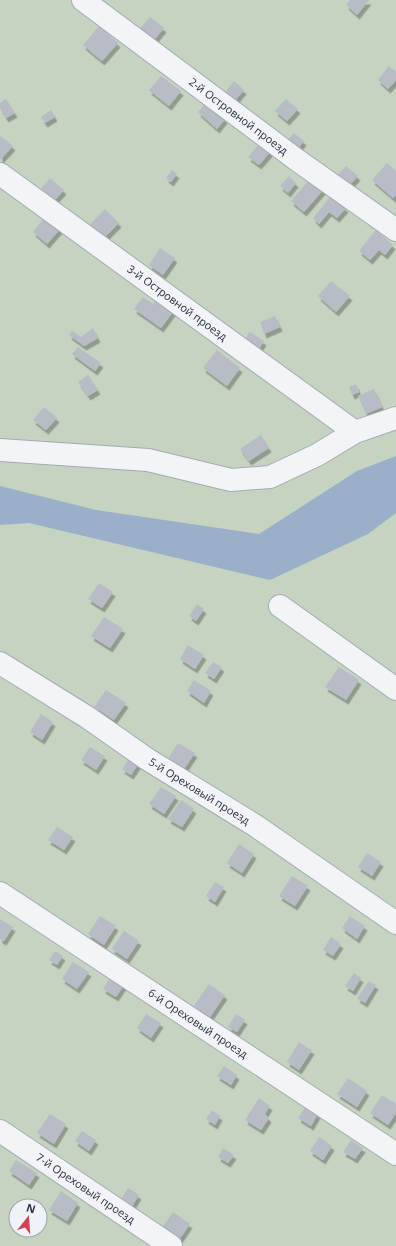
<svg xmlns="http://www.w3.org/2000/svg" width="396" height="1246" font-family="'Open Sans',sans-serif">
  <defs>
    <filter id="shadow"><feDropShadow dx="2.5" dy="4.5" stdDeviation="0" flood-color="#0004"/></filter>
  </defs>
  <rect width="100%" height="100%" fill="#e0e3e9"/>
  <path fill="#c5d3c1" fill-rule="evenodd" d="M 0,0 L 396,0 L 396,1246 L 0,1246 ZM 16,1206 L 40,1206 L 40,1230 L 16,1230 Z"/>
  <path fill="#9ab0c9" d="M 396,456 L 396,513 L 368,534 L 270,580 L 29,523 L 0,525 L 0,486 L 96,510 L 259,534 L 357,471 Z"/>
  <path fill="#b7bcc6" filter="url(#shadow)" d="M 350,0 L 369,0 L 357,15 L 346,5 Z
    M 150,17 L 164,28 L 150,45 L 136,33 Z
    M 99,26 L 118,43 L 102,61 L 83,45 Z
    M 389,66 L 396,72 L 396,80 L 388,89 L 378,80 Z
    M 161,76 L 181,91 L 169,106 L 149,90 Z
    M 234,81 L 244,90 L 233,103 L 223,95 Z
    M 6,99 L 15,113 L 6,118 L 0,108 L 0,103 Z
    M 286,99 L 298,109 L 287,121 L 275,111 Z
    M 206,103 L 225,119 L 217,129 L 198,112 Z
    M 51,110 L 55,117 L 45,123 L 41,117 Z
    M 294,133 L 304,141 L 296,151 L 285,143 Z
    M 1,136 L 13,146 L 0,160 L 0,137 Z
    M 261,142 L 271,151 L 259,165 L 248,157 Z
    M 387,163 L 396,171 L 396,195 L 393,198 L 372,180 Z
    M 346,166 L 358,176 L 346,189 L 334,179 Z
    M 172,170 L 177,174 L 171,182 L 166,178 Z
    M 289,176 L 296,183 L 288,193 L 280,186 Z
    M 50,178 L 64,190 L 53,202 L 40,190 Z
    M 310,179 L 323,190 L 304,212 L 291,201 Z
    M 331,196 L 346,208 L 337,218 L 329,212 L 319,224 L 313,218 Z
    M 105,209 L 119,223 L 102,240 L 88,227 Z
    M 45,217 L 60,229 L 47,244 L 33,232 Z
    M 376,230 L 393,245 L 385,255 L 379,250 L 370,260 L 359,251 Z
    M 160,248 L 175,258 L 163,275 L 149,265 Z
    M 331,281 L 350,296 L 336,312 L 318,296 Z
    M 143,297 L 153,304 L 158,297 L 175,309 L 161,328 L 134,309 Z
    M 275,316 L 280,327 L 264,334 L 260,322 Z
    M 93,328 L 98,338 L 84,346 L 69,335 L 72,331 L 81,337 Z
    M 250,332 L 264,341 L 257,352 L 243,342 Z
    M 78,347 L 101,363 L 95,371 L 72,354 Z
    M 217,350 L 240,368 L 227,386 L 203,368 Z
    M 88,375 L 98,390 L 88,396 L 78,382 Z
    M 356,384 L 359,392 L 352,395 L 349,387 Z
    M 374,389 L 382,407 L 366,414 L 358,396 Z
    M 44,407 L 57,418 L 46,430 L 33,420 Z
    M 261,435 L 269,448 L 249,461 L 240,449 Z
    M 99,583 L 113,592 L 102,608 L 88,599 Z
    M 197,604 L 204,609 L 196,621 L 189,616 Z
    M 104,617 L 123,629 L 110,648 L 91,636 Z
    M 188,645 L 204,655 L 195,669 L 180,659 Z
    M 213,662 L 222,667 L 214,679 L 205,673 Z
    M 339,667 L 359,680 L 346,700 L 325,687 Z
    M 194,680 L 211,691 L 204,703 L 187,691 Z
    M 106,690 L 126,703 L 114,720 L 94,707 Z
    M 41,714 L 53,722 L 42,740 L 30,732 Z
    M 178,743 L 195,753 L 184,769 L 168,759 Z
    M 90,747 L 105,756 L 96,770 L 81,760 Z
    M 130,757 L 139,763 L 131,775 L 122,769 Z
    M 161,787 L 176,796 L 164,814 L 149,804 Z
    M 181,800 L 194,809 L 182,827 L 168,819 Z
    M 57,827 L 73,837 L 64,850 L 48,840 Z
    M 239,844 L 254,854 L 242,873 L 227,863 Z
    M 367,853 L 381,862 L 372,876 L 358,867 Z
    M 292,876 L 308,886 L 295,906 L 279,896 Z
    M 215,882 L 224,887 L 215,902 L 206,896 Z
    M 100,916 L 116,926 L 104,945 L 88,934 Z
    M 350,916 L 365,926 L 357,939 L 342,928 Z
    M 0,919 L 13,927 L 4,941 L 0,939 Z
    M 124,931 L 139,941 L 127,959 L 112,949 Z
    M 331,937 L 341,944 L 333,956 L 323,950 Z
    M 55,951 L 63,956 L 57,965 L 49,960 Z
    M 73,962 L 89,972 L 77,989 L 62,979 Z
    M 354,973 L 361,978 L 353,991 L 345,986 Z
    M 111,976 L 124,985 L 116,997 L 103,989 Z
    M 369,981 L 376,985 L 365,1003 L 357,998 Z
    M 209,984 L 225,995 L 210,1017 L 194,1006 Z
    M 146,1014 L 161,1023 L 151,1038 L 137,1028 Z
    M 236,1014 L 245,1020 L 237,1032 L 228,1027 Z
    M 299,1042 L 312,1050 L 299,1070 L 287,1062 Z
    M 224,1066 L 237,1075 L 231,1085 L 217,1076 Z
    M 348,1078 L 367,1091 L 357,1107 L 337,1094 Z
    M 382,1095 L 396,1104 L 396,1113 L 388,1125 L 370,1113 Z
    M 259,1098 L 270,1106 L 265,1114 L 269,1118 L 261,1130 L 245,1120 Z
    M 306,1106 L 318,1114 L 311,1126 L 298,1118 Z
    M 212,1110 L 220,1116 L 215,1125 L 206,1119 Z
    M 50,1114 L 66,1124 L 54,1144 L 37,1133 Z
    M 82,1131 L 96,1140 L 89,1151 L 75,1141 Z
    M 319,1137 L 332,1146 L 323,1160 L 310,1151 Z
    M 351,1140 L 363,1148 L 355,1159 L 343,1152 Z
    M 223,1148 L 234,1155 L 228,1163 L 218,1157 Z
    M 16,1160 L 37,1173 L 29,1185 L 9,1171 Z
    M 128,1188 L 139,1195 L 131,1208 L 120,1201 Z
    M 61,1191 L 78,1203 L 67,1221 L 49,1210 Z
    M 173,1212 L 190,1224 L 179,1240 L 162,1228 Z"/>
  <g fill="none" stroke-linecap="round" stroke-linejoin="round">
    <defs>
      <g id="minor">
        <path id="s1" d="M 83,0 L 297,160 L 396,230"/>
        <path id="s2" d="M 0,174 L 355,432"/>
        <path d="M 0,450 L 148,460 L 231,480 L 270,477 L 317,455 L 355,432 L 396,418"/>
        <path d="M 280,606 L 396,689"/>
        <path id="s3" d="M 0,663 L 87,717 L 147,759 L 256,826 L 396,923"/>
        <path id="s4" d="M 0,893 L 396,1154"/>
        <path id="s5" d="M 0,1131 L 171,1246"/>
      </g>
    </defs>
    <use href="#minor" stroke="#a5aab3" stroke-width="24"/>
    <use href="#minor" stroke="#f2f4f7" stroke-width="22"/>
  </g>
  <g text-anchor="middle" stroke-width="3.5" stroke-linejoin="round" paint-order="stroke">
    <g font-size="11" fill="#283040" stroke="#eff2f6">
      <text dy="4" stroke="none"><textPath href="#s1" startOffset="194">2-й Островной проезд</textPath></text>
      <text dy="4" stroke="none"><textPath href="#s2" startOffset="219">3-й Островной проезд</textPath></text>
      <text dy="4" stroke="none"><textPath href="#s3" startOffset="237">5-й Ореховый проезд</textPath></text>
      <text dy="4" stroke="none"><textPath href="#s4" startOffset="237">6-й Ореховый проезд</textPath></text>
      <text dy="4" stroke="none"><textPath href="#s5" startOffset="103">7-й Ореховый проезд</textPath></text>
    </g>
  </g>
  <g transform="translate(28 1218) rotate(17)"><circle r="19" fill="#eff2f6" stroke="#9fa4ad"/>
  <path d="M0-3L7 15L0 10L-7 15Z" fill="#cf4356"/>
  <text y="-6" font-size="11" font-weight="bold" text-anchor="middle" fill="#283040">N</text>
  </g>
</svg>
